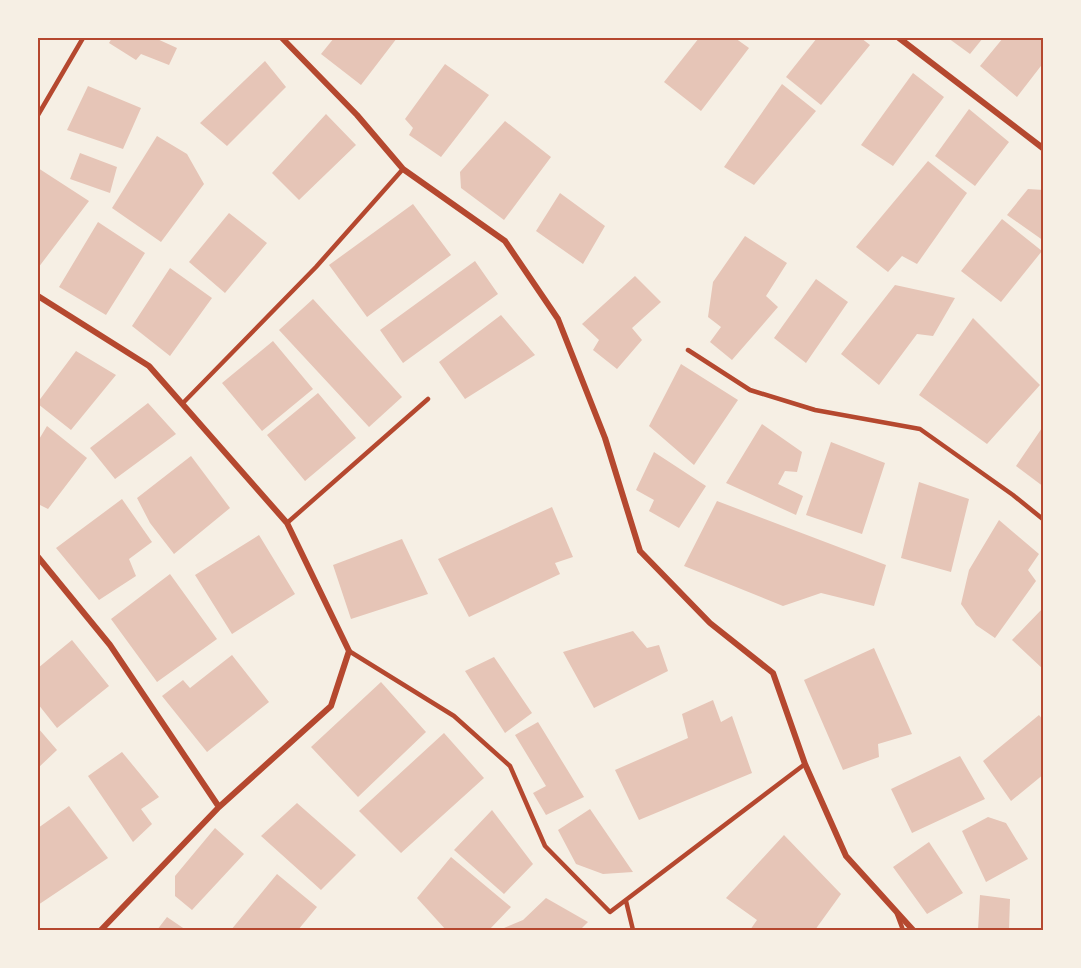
<svg xmlns="http://www.w3.org/2000/svg" width="1081" height="968" font-family="Rubik,sans-serif">
  <rect width="100%" height="100%" fill="#f6efe4"/>
  <path fill="#e6c5b7" d="M 112,38 L 155,38 L 177,48 L 169,65 L 141,54 L 136,60 L 109,43 Z
    M 334,38 L 397,38 L 361,85 L 321,54 Z
    M 699,38 L 735,38 L 749,48 L 701,111 L 664,82 Z
    M 817,38 L 861,38 L 870,45 L 821,105 L 786,77 Z
    M 948,38 L 983,38 L 970,54 Z
    M 1003,38 L 1044,38 L 1044,62 L 1017,97 L 980,66 Z
    M 265,61 L 286,87 L 227,146 L 200,123 Z
    M 445,64 L 489,95 L 441,157 L 409,135 L 413,128 L 405,119 Z
    M 913,73 L 944,97 L 893,166 L 861,145 Z
    M 782,84 L 816,111 L 754,185 L 724,167 Z
    M 88,86 L 141,108 L 123,149 L 67,130 Z
    M 969,109 L 1009,142 L 975,186 L 935,156 Z
    M 326,114 L 356,145 L 299,200 L 272,173 Z
    M 505,121 L 551,157 L 504,220 L 461,188 L 460,172 Z
    M 157,136 L 187,154 L 204,184 L 161,242 L 112,208 Z
    M 80,153 L 117,167 L 110,193 L 70,179 Z
    M 928,161 L 967,193 L 917,264 L 902,256 L 888,272 L 856,247 Z
    M 38,168 L 89,201 L 38,268 Z
    M 1028,189 L 1044,190 L 1044,241 L 1007,215 Z
    M 560,193 L 605,226 L 583,264 L 536,231 Z
    M 413,204 L 451,255 L 367,317 L 329,265 Z
    M 229,213 L 267,243 L 225,293 L 189,262 Z
    M 1002,219 L 1042,251 L 1001,302 L 961,271 Z
    M 98,222 L 145,253 L 106,315 L 59,287 Z
    M 745,236 L 787,263 L 766,296 L 778,307 L 732,360 L 710,342 L 721,327 L 708,317 L 713,282 Z
    M 475,261 L 498,294 L 403,363 L 380,330 Z
    M 170,268 L 212,298 L 170,356 L 132,326 Z
    M 635,276 L 661,302 L 632,328 L 642,340 L 617,369 L 593,350 L 599,340 L 582,324 Z
    M 816,279 L 848,302 L 806,363 L 774,338 Z
    M 895,285 L 955,298 L 933,336 L 917,334 L 879,385 L 841,354 Z
    M 313,299 L 402,397 L 369,427 L 279,330 Z
    M 501,315 L 535,355 L 465,399 L 439,362 Z
    M 973,318 L 1040,385 L 987,444 L 919,395 Z
    M 273,341 L 313,389 L 262,431 L 222,383 Z
    M 76,351 L 116,375 L 71,430 L 38,404 L 38,402 Z
    M 681,364 L 738,400 L 694,465 L 649,426 Z
    M 318,393 L 356,438 L 305,481 L 267,435 Z
    M 148,403 L 176,434 L 115,479 L 90,448 Z
    M 762,424 L 802,452 L 797,472 L 785,471 L 778,484 L 803,496 L 796,515 L 726,483 Z
    M 1044,425 L 1044,487 L 1016,466 Z
    M 47,426 L 87,458 L 48,509 L 38,504 L 38,441 Z
    M 831,442 L 885,463 L 862,534 L 806,515 Z
    M 654,452 L 706,486 L 679,528 L 649,511 L 654,500 L 636,490 Z
    M 191,456 L 230,508 L 174,554 L 150,523 L 137,498 Z
    M 919,482 L 969,499 L 951,572 L 901,558 Z
    M 122,499 L 152,542 L 129,559 L 136,576 L 99,600 L 56,548 Z
    M 717,501 L 886,565 L 874,606 L 821,593 L 783,606 L 684,566 Z
    M 552,507 L 573,557 L 555,563 L 560,574 L 469,617 L 438,559 Z
    M 999,520 L 1039,554 L 1028,570 L 1036,581 L 995,638 L 976,625 L 961,604 L 969,570 Z
    M 259,535 L 295,594 L 232,634 L 195,575 Z
    M 402,539 L 428,594 L 351,619 L 333,565 Z
    M 170,574 L 217,639 L 157,682 L 111,619 Z
    M 1044,607 L 1044,670 L 1012,640 Z
    M 633,631 L 647,648 L 659,645 L 668,671 L 594,708 L 563,652 Z
    M 72,640 L 109,686 L 57,728 L 38,704 L 38,668 Z
    M 874,648 L 912,734 L 878,744 L 879,757 L 843,770 L 804,680 Z
    M 232,655 L 269,702 L 207,752 L 162,696 L 183,680 L 190,688 Z
    M 494,657 L 532,713 L 505,733 L 465,671 Z
    M 381,682 L 426,732 L 358,797 L 311,747 Z
    M 713,700 L 721,722 L 732,716 L 752,773 L 639,820 L 615,770 L 688,738 L 682,714 Z
    M 1039,715 L 1044,721 L 1044,774 L 1011,801 L 983,761 Z
    M 538,722 L 584,797 L 546,815 L 533,793 L 546,786 L 515,735 Z
    M 38,728 L 57,750 L 38,768 Z
    M 444,733 L 484,778 L 401,853 L 359,811 Z
    M 122,752 L 159,797 L 141,809 L 152,824 L 133,842 L 88,776 Z
    M 960,756 L 985,799 L 912,833 L 891,789 Z
    M 297,803 L 356,855 L 321,890 L 261,836 Z
    M 69,806 L 108,858 L 38,905 L 38,828 Z
    M 590,809 L 633,872 L 603,874 L 576,864 L 558,830 Z
    M 492,810 L 533,864 L 504,894 L 454,850 Z
    M 988,817 L 1006,823 L 1028,859 L 986,882 L 962,831 Z
    M 215,828 L 244,854 L 192,910 L 175,896 L 175,876 Z
    M 784,835 L 841,894 L 815,930 L 750,930 L 757,920 L 726,898 Z
    M 929,842 L 963,893 L 927,914 L 893,867 Z
    M 451,857 L 511,907 L 489,930 L 446,930 L 417,898 Z
    M 277,874 L 317,907 L 298,930 L 231,930 Z
    M 980,895 L 1010,899 L 1009,930 L 978,930 Z
    M 546,898 L 588,922 L 580,930 L 502,930 L 504,928 L 523,920 Z
    M 167,917 L 186,930 L 157,930 Z"/>
  <g fill="none" stroke-linecap="round" stroke-linejoin="round">
    <path stroke="#b5482f" stroke-width="4.5" d="M 38,115 L 83,38
      M 688,350 L 750,390 L 815,410 L 920,429 L 1013,495 L 1044,520
      M 182,404 L 316,267 L 403,169
      M 287,523 L 428,399
      M 349,651 L 454,716 L 510,766 L 545,846 L 610,912 L 805,764
      M 626,901 L 633,930
      M 897,914 L 903,930"/>
    <path stroke="#b5482f" stroke-width="6" d="M 282,38 L 357,115 L 403,169 L 505,241 L 558,319 L 605,438 L 640,551 L 710,623 L 773,673 L 805,764 L 846,856 L 913,930
      M 899,38 L 1044,149
      M 38,296 L 149,366 L 287,523 L 349,651 L 331,706 L 219,807 L 101,930
      M 38,557 L 110,645 L 219,807"/>
  </g>
  <rect width="1081" height="968" fill="none" stroke="#f6efe4" stroke-width="78"/>
  <rect x="39" y="39" width="1003" height="890" fill="none" stroke="#b5482f" stroke-width="2"/>
</svg>
